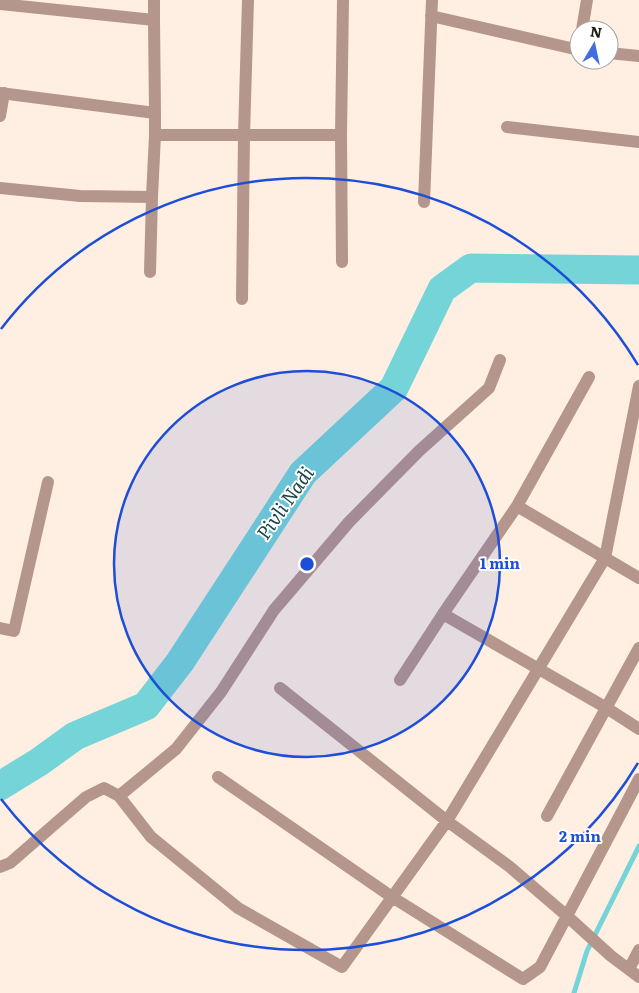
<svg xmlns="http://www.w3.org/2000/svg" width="639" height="993" font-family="Literata,serif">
  <rect width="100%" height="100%" fill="#ffefe2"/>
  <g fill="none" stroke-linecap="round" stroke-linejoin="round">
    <path stroke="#75d4d7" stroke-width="5" d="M 574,993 L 587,951 L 639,846"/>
    <path stroke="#75d4d7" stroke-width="29" d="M 0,786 L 39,762 L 75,736 L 146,706 L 180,662 L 303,473 L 394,388 L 442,289 L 471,268 L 639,270"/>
    <path stroke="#b5968c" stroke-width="12" d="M 0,4 L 154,20 L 154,0
      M 431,16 L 579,50
      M 582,30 L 587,0
      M 609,53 L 639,56
      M 0,93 L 155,113 L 154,20
      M 155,113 L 155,135 L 244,135 L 248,0
      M 0,116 L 4,93
      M 507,127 L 639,142
      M 0,188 L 80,196 L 152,197 L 155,135
      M 424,202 L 432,0
      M 342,262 L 341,135 L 343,0
      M 150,272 L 152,197
      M 242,299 L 244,135 L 341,135
      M 517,506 L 589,377
      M 443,614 L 605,707 L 639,729
      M 0,628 L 14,631 L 48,482
      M 400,680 L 443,614 L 517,506 L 639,578
      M 280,688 L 447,821 L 510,867 L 567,916 L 639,779
      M 218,777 L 392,897 L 523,979 L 540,967 L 567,916 L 611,956 L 639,977
      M 119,796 L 176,749 L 221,692 L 274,610 L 349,522 L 419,451 L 489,388 L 500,360
      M 547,816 L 639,648
      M 0,867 L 10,863 L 86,797 L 104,788 L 119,796 L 151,837 L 238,908 L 342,967 L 447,821 L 605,558 L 639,386
      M 629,969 L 639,950"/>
  </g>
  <circle cx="307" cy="564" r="193" fill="#1d4ed8" fill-opacity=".12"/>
  <g fill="none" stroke="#1d4ed8" stroke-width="2.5">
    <circle cx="307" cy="564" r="193"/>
    <path d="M638 763A386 386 0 0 1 1 799M1 329A386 386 0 0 1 638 365"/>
  </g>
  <g text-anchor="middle" stroke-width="4" stroke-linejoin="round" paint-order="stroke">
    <g font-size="19" font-style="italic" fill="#174445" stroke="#fff">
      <text transform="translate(285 503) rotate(-55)" y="7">Pivli Nadi</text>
    </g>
  </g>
  <circle cx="307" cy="564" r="8" fill="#1d4ed8" stroke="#fff" stroke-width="2.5"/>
  <g font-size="15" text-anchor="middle" font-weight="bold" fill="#1d4ed8" stroke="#fff" stroke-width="4" stroke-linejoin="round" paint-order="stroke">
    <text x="500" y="569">1 min</text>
    <text x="580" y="842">2 min</text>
  </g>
  <g transform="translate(594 45) rotate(9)"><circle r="24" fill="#ffffff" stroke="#a6a3a0"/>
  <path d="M0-4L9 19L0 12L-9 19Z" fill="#426ddf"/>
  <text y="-8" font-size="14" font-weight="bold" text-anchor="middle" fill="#211911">N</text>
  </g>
</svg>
